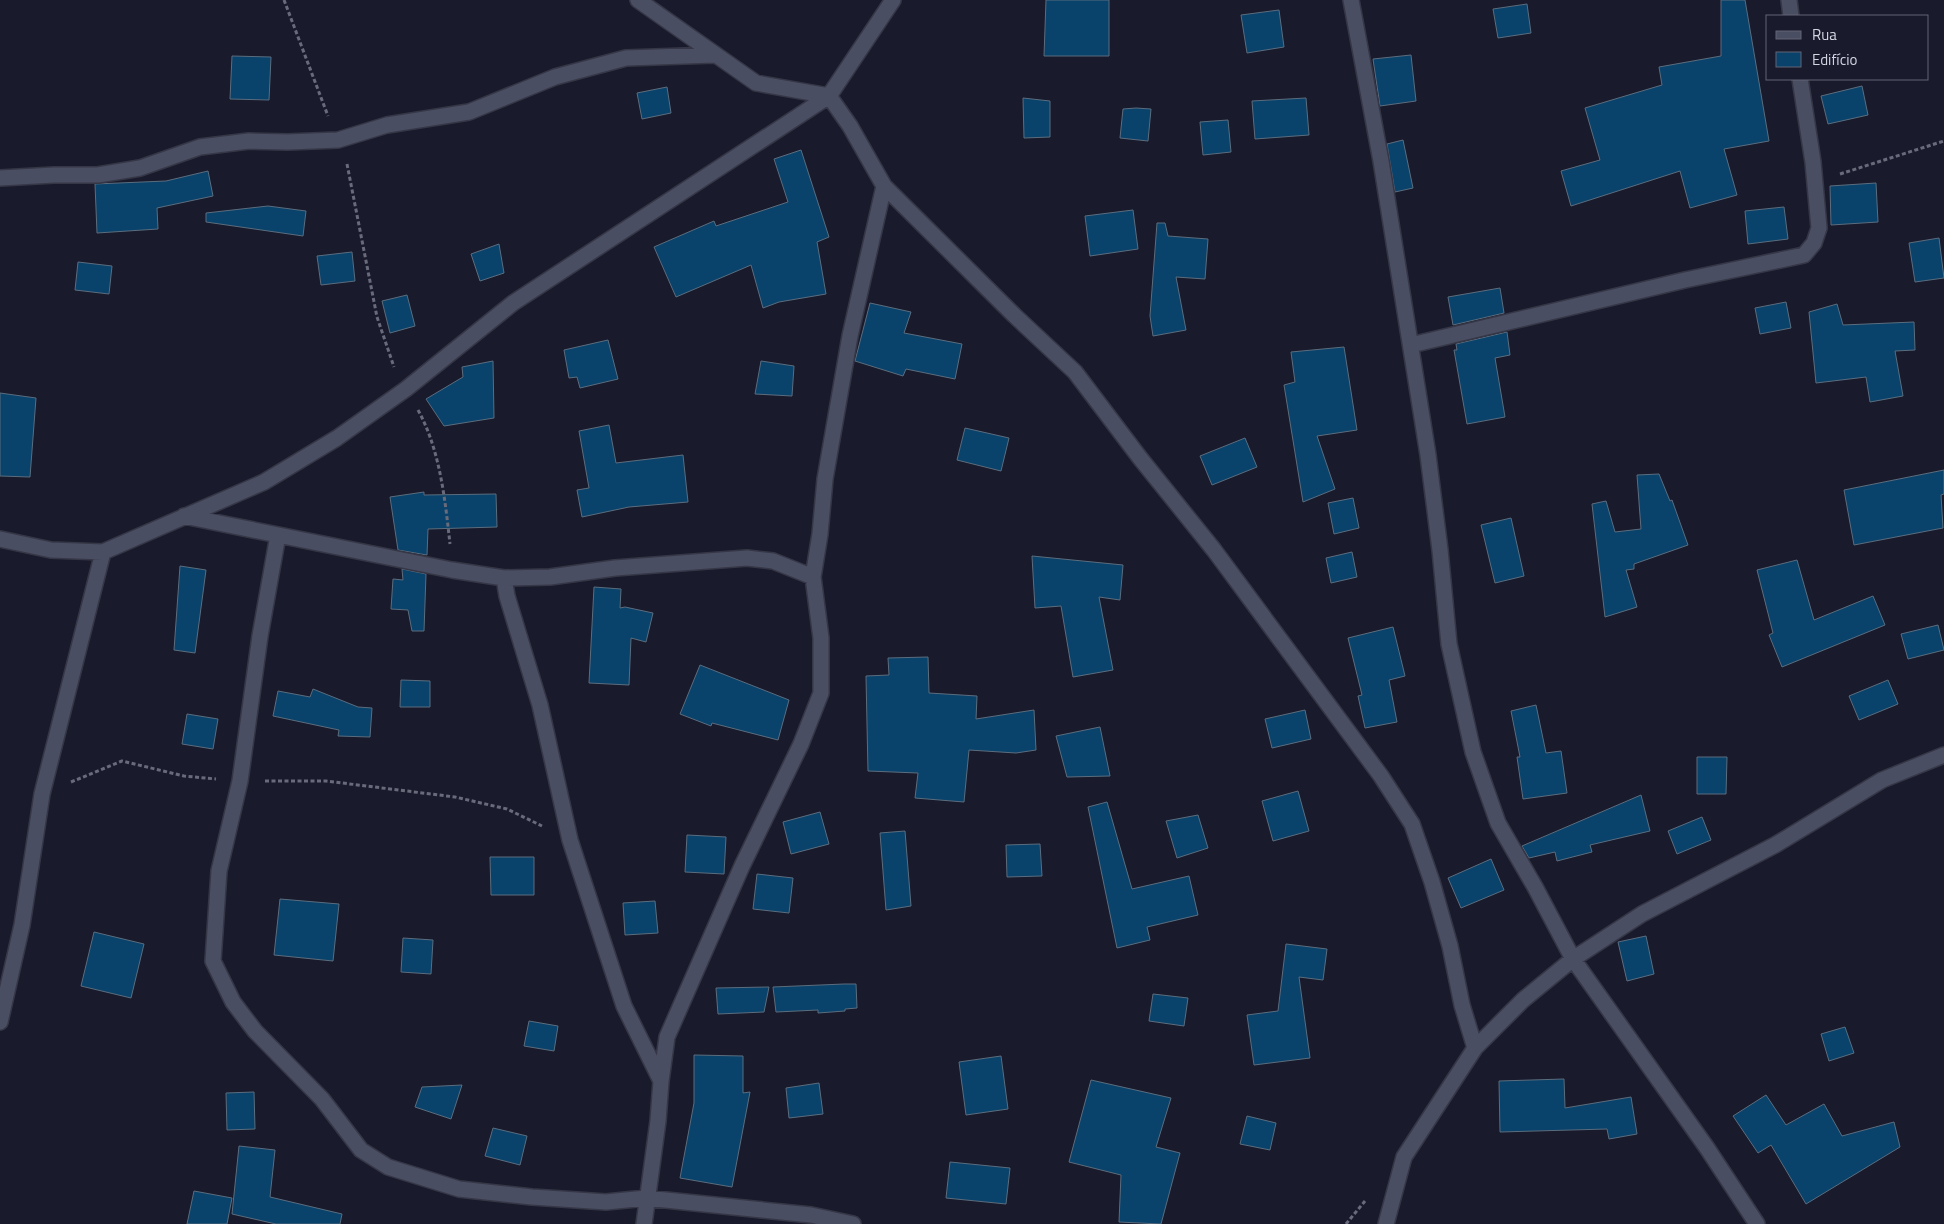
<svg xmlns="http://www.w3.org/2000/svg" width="1944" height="1224" font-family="'Titillium Web',sans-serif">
  <rect width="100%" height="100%" fill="#191b2d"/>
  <path fill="#09426b" stroke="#5b6d7e" d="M 1046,0 L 1109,0 L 1109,56 L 1044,56 Z
    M 1721,0 L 1745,0 L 1769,141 L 1724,149 L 1737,195 L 1690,208 L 1680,171 L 1571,206 L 1561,171 L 1600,160 L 1585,108 L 1662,85 L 1659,67 L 1721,56 Z
    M 1527,4 L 1531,33 L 1498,38 L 1493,9 Z
    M 1279,10 L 1284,47 L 1247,53 L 1241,15 Z
    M 1411,55 L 1416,101 L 1380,106 L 1373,59 Z
    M 232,56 L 271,57 L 269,100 L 230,99 Z
    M 1862,86 L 1868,115 L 1828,124 L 1821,96 Z
    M 667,87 L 671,113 L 642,119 L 637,93 Z
    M 1023,98 L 1050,101 L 1050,137 L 1024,138 Z
    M 1306,98 L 1309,135 L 1255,139 L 1252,101 Z
    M 1136,108 L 1151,109 L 1148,141 L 1120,138 L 1123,109 Z
    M 1228,120 L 1231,152 L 1203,155 L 1200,122 Z
    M 1403,140 L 1413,188 L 1395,192 L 1387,144 Z
    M 801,150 L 829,237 L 817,242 L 826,294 L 779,302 L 763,308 L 751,265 L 676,297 L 654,247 L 714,221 L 716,226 L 788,202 L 774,159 Z
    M 208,171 L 213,196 L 157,208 L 158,229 L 97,233 L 95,184 L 166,181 Z
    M 1876,183 L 1878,222 L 1831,225 L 1830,186 Z
    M 268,206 L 306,211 L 303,236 L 206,222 L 206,213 Z
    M 1784,207 L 1788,239 L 1748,244 L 1745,211 Z
    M 1133,210 L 1138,249 L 1090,256 L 1085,216 Z
    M 1157,223 L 1165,223 L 1168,236 L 1208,239 L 1205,279 L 1176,277 L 1186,330 L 1153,336 L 1150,316 Z
    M 1939,238 L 1944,278 L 1915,282 L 1909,243 Z
    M 499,244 L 504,273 L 480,281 L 471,254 Z
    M 352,252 L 355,281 L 321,285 L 317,256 Z
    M 78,262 L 112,266 L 109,294 L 75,290 Z
    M 1500,288 L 1504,313 L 1453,325 L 1448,297 Z
    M 407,295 L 415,326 L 390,333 L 382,301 Z
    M 1786,302 L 1791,328 L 1760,334 L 1755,308 Z
    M 870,303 L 911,312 L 904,333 L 962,344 L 955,379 L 906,369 L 903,376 L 855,361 Z
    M 1837,304 L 1843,325 L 1914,322 L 1915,350 L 1895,351 L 1903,396 L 1870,402 L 1866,377 L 1816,383 L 1809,312 Z
    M 1507,332 L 1510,355 L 1495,358 L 1505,417 L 1467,424 L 1454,350 L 1457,350 L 1456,344 Z
    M 608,340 L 618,379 L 580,388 L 577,377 L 569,378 L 564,350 Z
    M 1344,347 L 1357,430 L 1317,436 L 1335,489 L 1303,502 L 1284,385 L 1295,382 L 1291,352 Z
    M 493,361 L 494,418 L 444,426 L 426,399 L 463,377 L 462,367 Z
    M 761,361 L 794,366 L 792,396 L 755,394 Z
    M 0,393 L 36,398 L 30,477 L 0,476 Z
    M 609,425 L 616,463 L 683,455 L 688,502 L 629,507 L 582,517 L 577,490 L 589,488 L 579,431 Z
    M 965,428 L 1009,438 L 1001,471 L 957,460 Z
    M 1245,438 L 1257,467 L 1212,485 L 1200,456 Z
    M 1944,470 L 1944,494 L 1941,495 L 1943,528 L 1854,545 L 1844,490 Z
    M 1659,474 L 1670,501 L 1672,500 L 1688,545 L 1634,564 L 1634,569 L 1626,570 L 1637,607 L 1605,617 L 1592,504 L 1606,501 L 1615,532 L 1641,529 L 1637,475 Z
    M 424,492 L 424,495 L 496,494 L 497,527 L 428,529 L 427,555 L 398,550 L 390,497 Z
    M 1353,498 L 1359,528 L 1334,534 L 1328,503 Z
    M 1511,518 L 1524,576 L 1495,583 L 1481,525 Z
    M 1352,552 L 1357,577 L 1331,583 L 1326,558 Z
    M 1032,556 L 1123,565 L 1120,600 L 1099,597 L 1113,670 L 1073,677 L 1061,606 L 1035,608 Z
    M 1797,560 L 1814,620 L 1873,596 L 1885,625 L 1782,667 L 1769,635 L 1773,633 L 1757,570 Z
    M 180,566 L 206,570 L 195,653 L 174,650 Z
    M 402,569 L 426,574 L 424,631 L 412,631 L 408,610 L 391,609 L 393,579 L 403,580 Z
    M 594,587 L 621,589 L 620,608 L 625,607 L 653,613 L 646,642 L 631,638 L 629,685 L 589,683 Z
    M 1938,625 L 1944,650 L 1908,659 L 1901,634 Z
    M 1393,627 L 1405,676 L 1389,680 L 1397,722 L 1365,728 L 1358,696 L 1362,695 L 1348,638 Z
    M 928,657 L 929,693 L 977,696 L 976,719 L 1034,710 L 1036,750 L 1016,753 L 969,750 L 964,802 L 915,798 L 918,773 L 868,771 L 866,676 L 889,675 L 888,658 Z
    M 700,665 L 789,700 L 778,740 L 712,723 L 711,726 L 680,714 Z
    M 401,680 L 430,681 L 430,707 L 400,707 Z
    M 1888,680 L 1898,704 L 1859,720 L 1849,696 Z
    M 313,689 L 358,707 L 372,708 L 370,737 L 338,736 L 339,730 L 273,716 L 278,691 L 310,697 Z
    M 1536,705 L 1546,753 L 1561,751 L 1567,793 L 1523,799 L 1517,757 L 1520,757 L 1511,711 Z
    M 1305,710 L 1311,739 L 1272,748 L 1265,719 Z
    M 187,714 L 218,719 L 213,749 L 182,744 Z
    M 1100,727 L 1110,776 L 1067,777 L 1056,736 Z
    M 1697,757 L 1727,757 L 1726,794 L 1697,794 Z
    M 1298,791 L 1309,831 L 1273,841 L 1262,801 Z
    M 1641,795 L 1650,831 L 1590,845 L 1592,852 L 1557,861 L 1555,852 L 1529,858 L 1522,846 Z
    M 1107,802 L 1132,889 L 1189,876 L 1198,915 L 1147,927 L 1150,940 L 1117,948 L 1088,807 Z
    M 820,812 L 829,844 L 791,854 L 783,822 Z
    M 1198,815 L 1208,848 L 1177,858 L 1166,821 Z
    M 1702,817 L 1711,840 L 1677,854 L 1668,831 Z
    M 905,831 L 911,906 L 886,910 L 880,833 Z
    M 687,835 L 726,837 L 724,874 L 685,872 Z
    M 1040,844 L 1042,876 L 1007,877 L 1006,845 Z
    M 490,857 L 534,857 L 534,895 L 491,895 Z
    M 1491,859 L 1504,890 L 1461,908 L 1448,878 Z
    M 757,874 L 793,878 L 789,913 L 753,909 Z
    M 280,899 L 339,904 L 333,961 L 274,955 Z
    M 655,901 L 658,933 L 625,935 L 623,903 Z
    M 94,932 L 144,944 L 131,998 L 81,986 Z
    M 1646,936 L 1654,974 L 1627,981 L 1618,942 Z
    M 403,938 L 433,940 L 431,974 L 401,972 Z
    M 1286,944 L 1327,949 L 1323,980 L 1299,977 L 1310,1058 L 1254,1065 L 1247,1015 L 1278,1011 Z
    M 844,984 L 856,984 L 857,1008 L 845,1009 L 845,1011 L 818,1013 L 818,1010 L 776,1012 L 773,987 Z
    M 769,987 L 764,1012 L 718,1014 L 716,988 Z
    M 1153,994 L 1188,998 L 1184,1026 L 1149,1021 Z
    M 529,1021 L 558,1026 L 554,1051 L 524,1046 Z
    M 1845,1027 L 1854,1053 L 1829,1061 L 1821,1034 Z
    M 694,1055 L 743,1056 L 743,1093 L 750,1092 L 732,1187 L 680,1178 L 694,1103 Z
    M 1001,1056 L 1008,1109 L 966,1115 L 959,1062 Z
    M 1564,1079 L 1565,1108 L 1631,1097 L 1637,1134 L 1609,1139 L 1607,1129 L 1500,1132 L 1499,1081 Z
    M 1091,1080 L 1171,1098 L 1156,1147 L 1180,1153 L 1161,1224 L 1119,1222 L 1121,1175 L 1069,1162 Z
    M 819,1083 L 823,1114 L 789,1118 L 786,1088 Z
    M 462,1085 L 451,1119 L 415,1107 L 422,1087 Z
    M 254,1092 L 255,1129 L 227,1130 L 226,1093 Z
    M 1766,1095 L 1786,1125 L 1824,1104 L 1842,1136 L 1894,1122 L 1900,1147 L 1806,1204 L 1771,1145 L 1758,1153 L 1733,1116 Z
    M 1247,1116 L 1276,1123 L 1270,1150 L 1240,1144 Z
    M 493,1128 L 527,1136 L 520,1165 L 485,1156 Z
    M 239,1146 L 275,1150 L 270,1197 L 342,1214 L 340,1224 L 276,1224 L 232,1214 Z
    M 950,1162 L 1010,1168 L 1006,1204 L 946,1198 Z
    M 194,1191 L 232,1198 L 227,1224 L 187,1224 Z"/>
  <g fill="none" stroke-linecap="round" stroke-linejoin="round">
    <defs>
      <path id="street" d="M 638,0 L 756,83 L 829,96 L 850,126 L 884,186 L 1014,315 L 1075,372 L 1140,458 L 1214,550 L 1381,776 L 1412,824 L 1432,882 L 1450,946 L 1462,1005 L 1475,1048
        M 1351,0 L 1381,161 L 1428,455 L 1440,550 L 1449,644 L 1473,752 L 1498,823 L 1535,887 L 1573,959 L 1707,1148 L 1757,1224
        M 1789,0 L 1791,16
        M 0,178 L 54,175 L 98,175 L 140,168 L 200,147 L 249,141 L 288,142 L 338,140 L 387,125 L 469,112 L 555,77 L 626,58 L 714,55
        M 1411,345 L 1685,280 L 1804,255 L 1814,243 L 1819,228 L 1813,162 L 1800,79
        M 184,516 L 452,570 L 504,578 L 550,577 L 615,568 L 747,558 L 773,561 L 813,577
        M 278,535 L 260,636 L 240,781 L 219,871 L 213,961 L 233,1002 L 255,1031 L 322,1099 L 361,1150 L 388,1167 L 459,1189 L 532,1197 L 606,1202 L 646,1198 L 811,1215 L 853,1224
        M 0,539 L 51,550 L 103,552 L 264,482 L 337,438 L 406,389 L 513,303 L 829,96 L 893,0
        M 504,578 L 507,596 L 540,705 L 570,840 L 624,1006 L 661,1081
        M 0,1022 L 22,925 L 42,794 L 103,552
        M 644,1224 L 658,1121 L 661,1081 L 667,1037 L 742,866 L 801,744 L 821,693 L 821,638 L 813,577 L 820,534 L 825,479 L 850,336 L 884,186
        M 1386,1224 L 1404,1157 L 1475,1048 L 1523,1000 L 1573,959 L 1642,914 L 1775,845 L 1882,780 L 1944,755"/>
    </defs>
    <use href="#street" stroke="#363746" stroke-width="18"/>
    <path stroke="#696b7b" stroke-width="3" stroke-dasharray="4 2.5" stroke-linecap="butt" d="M 284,0 L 328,116
      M 347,164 L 377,317 L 394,367
      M 1840,174 L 1944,141
      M 418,410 C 440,450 445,499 450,544
      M 265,781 L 326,781 L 455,797 L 507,809 L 542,826
      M 71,782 L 122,761 L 184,776 L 216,779
      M 1346,1224 L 1365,1201"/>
    <use href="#street" stroke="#4a4e63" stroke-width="15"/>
  </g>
  <rect x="1766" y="15" width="162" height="65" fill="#191b2d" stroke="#636575"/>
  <rect x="1776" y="31" width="25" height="8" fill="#4a4e63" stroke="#636575"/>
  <text x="1812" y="40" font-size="15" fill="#d2d4e1">Rua</text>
  <rect x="1776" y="52" width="25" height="15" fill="#09426b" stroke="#636575"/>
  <text x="1812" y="65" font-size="15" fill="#d2d4e1">Edifício</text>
</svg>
